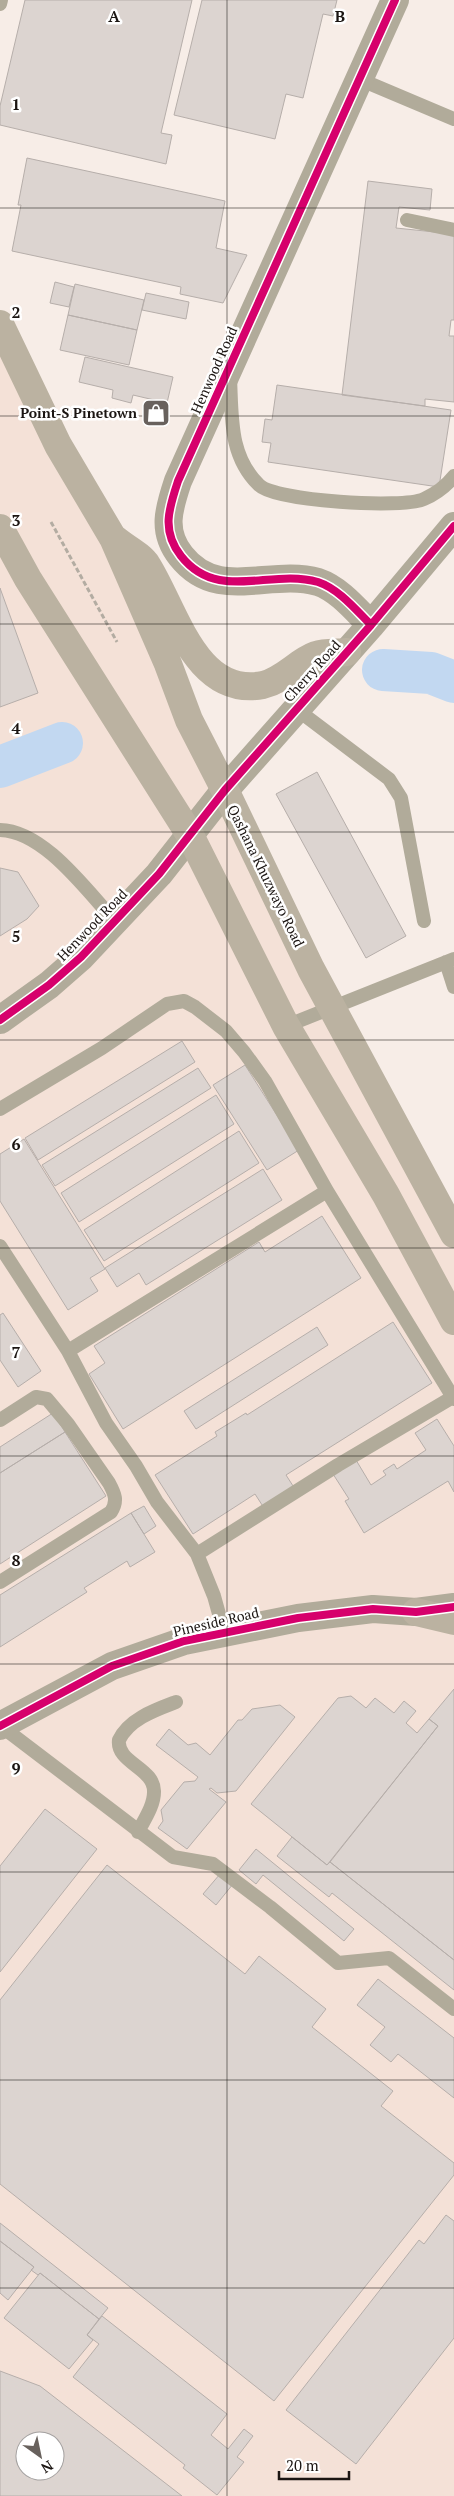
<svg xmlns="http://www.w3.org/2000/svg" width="454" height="2496" font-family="'PT Serif',serif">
  <rect width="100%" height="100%" fill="#f7ede7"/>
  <path fill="#f4e1d7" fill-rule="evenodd" d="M 0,327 L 454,1237 L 454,2496 L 0,2496 ZM 25,2441 L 55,2441 L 55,2471 L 25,2471 Z"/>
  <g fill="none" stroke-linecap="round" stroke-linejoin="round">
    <path stroke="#c2d8f1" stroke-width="42" d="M 383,670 L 431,673 L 454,682
      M 0,767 L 62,743"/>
  </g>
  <path fill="#dcd4d0" stroke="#b6aeaa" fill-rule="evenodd" d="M 25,0 L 192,0 L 161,133 L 172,135 L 166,164 L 0,125 L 0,106 Z
    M 202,0 L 337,0 L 333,16 L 323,14 L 303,98 L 286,94 L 275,139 L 174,115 Z
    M 27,158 L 225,201 L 216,248 L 247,255 L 223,303 L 180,294 L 181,287 L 12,251 L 21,205 L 18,205 Z
    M 368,181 L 432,189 L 430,210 L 399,207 L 396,228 L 454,234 L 454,320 L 451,320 L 449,336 L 454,336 L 454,402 L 425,399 L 425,406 L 342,395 Z
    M 55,282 L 74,287 L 69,307 L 50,303 Z
    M 75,284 L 144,300 L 137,330 L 68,315 Z
    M 146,293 L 189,302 L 186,319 L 142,310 Z
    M 68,315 L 137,330 L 129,365 L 60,350 Z
    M 85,357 L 173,377 L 167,403 L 133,395 L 131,403 L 112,398 L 113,390 L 79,382 Z
    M 277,385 L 451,410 L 439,487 L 268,462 L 271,443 L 262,442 L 265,419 L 272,420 Z
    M 0,588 L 38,693 L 0,707 Z
    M 317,772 L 406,936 L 366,958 L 276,794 Z
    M 0,868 L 18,872 L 39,906 L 27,919 L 0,936 Z
    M 182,1041 L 195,1062 L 38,1160 L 25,1138 Z
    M 245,1065 L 299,1150 L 267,1170 L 213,1085 Z
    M 198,1068 L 211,1088 L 55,1186 L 42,1165 Z
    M 216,1095 L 234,1124 L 79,1222 L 61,1193 Z
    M 239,1131 L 259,1163 L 104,1261 L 84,1230 Z
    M 24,1139 L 105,1269 L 90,1278 L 98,1291 L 68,1310 L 0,1201 L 0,1154 Z
    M 263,1169 L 282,1200 L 146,1285 L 139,1273 L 117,1287 L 105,1268 Z
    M 322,1216 L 361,1278 L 123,1429 L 89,1374 L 105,1363 L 94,1346 L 259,1242 L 265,1252 Z
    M 3,1313 L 41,1371 L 18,1387 L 0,1360 L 0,1315 Z
    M 393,1322 L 432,1383 L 286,1475 L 295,1489 L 264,1508 L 255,1494 L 193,1534 L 155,1475 L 217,1436 L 215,1432 L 246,1413 L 247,1415 Z
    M 317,1327 L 328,1345 L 196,1429 L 184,1411 Z
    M 53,1413 L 65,1432 L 0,1473 L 0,1447 Z
    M 437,1419 L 454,1446 L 454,1492 L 448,1481 L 364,1533 L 345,1501 L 349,1499 L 333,1474 L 356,1460 L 371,1485 L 386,1475 L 383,1471 L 394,1464 L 397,1469 L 426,1450 L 415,1433 Z
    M 65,1432 L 106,1496 L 0,1564 L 0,1473 Z
    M 144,1506 L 156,1526 L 144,1534 L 131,1513 Z
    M 131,1513 L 155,1552 L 130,1567 L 127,1561 L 84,1588 L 87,1592 L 0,1647 L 0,1595 Z
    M 454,1689 L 454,1960 L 330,1862 L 438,1726 L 429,1719 Z
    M 351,1696 L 366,1708 L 375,1698 L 394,1713 L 404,1701 L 416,1711 L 406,1723 L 417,1733 L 429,1719 L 438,1726 L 327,1865 L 251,1804 L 338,1698 Z
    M 280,1705 L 295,1717 L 236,1791 L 217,1793 L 211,1788 L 209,1789 L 226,1802 L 187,1849 L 158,1828 L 163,1821 L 161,1810 L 184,1782 L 195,1781 L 198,1777 L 156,1745 L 169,1729 L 188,1745 L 196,1743 L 210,1755 L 238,1720 L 242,1720 L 252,1709 Z
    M 45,1809 L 97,1849 L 0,1972 L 0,1866 Z
    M 292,1837 L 327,1865 L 330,1862 L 454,1960 L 454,1990 L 332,1893 L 329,1897 L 277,1856 Z
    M 256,1849 L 354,1929 L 344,1941 L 263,1875 L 256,1884 L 239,1870 Z
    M 107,1865 L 245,1974 L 259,1956 L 326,2009 L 312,2027 L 393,2091 L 381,2106 L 454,2163 L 454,2175 L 274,2401 L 0,2184 L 0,2000 Z
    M 220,1874 L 233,1884 L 216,1905 L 203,1894 Z
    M 378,1979 L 454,2038 L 454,2098 L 398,2054 L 391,2062 L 370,2045 L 385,2027 L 357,2005 Z
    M 446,2215 L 454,2221 L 454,2338 L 356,2464 L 286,2410 L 419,2240 L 424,2244 Z
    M 0,2223 L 108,2308 L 99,2319 L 40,2273 L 38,2275 L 31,2270 L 34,2267 L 0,2241 Z
    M 0,2241 L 34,2267 L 8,2300 L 0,2293 Z
    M 40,2273 L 99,2319 L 87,2335 L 93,2340 L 69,2369 L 4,2318 Z
    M 102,2316 L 227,2414 L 211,2435 L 228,2449 L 244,2429 L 253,2436 L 237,2457 L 244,2462 L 217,2495 L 183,2468 L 185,2465 L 73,2377 L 99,2344 L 87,2335 Z
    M 0,2371 L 40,2386 L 182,2496 L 0,2496 ZM 25,2441 L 55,2441 L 55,2471 L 25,2471 Z"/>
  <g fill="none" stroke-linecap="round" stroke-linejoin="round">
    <path stroke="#b3aca2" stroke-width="3" stroke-dasharray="5 2.5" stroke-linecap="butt" d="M 51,522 L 117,642"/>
    <path stroke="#b1ab9a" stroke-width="14" d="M 0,4 L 1,0
      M 359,79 L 454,119
      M 407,220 L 454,230
      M 230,378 C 232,417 229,456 259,485 C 275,501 403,509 424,499 C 435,494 447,485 454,476
      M 295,708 L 389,779 L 401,798 L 424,921
      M 0,830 C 44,831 86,890 114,920
      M 446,962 L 454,987
      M 286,1026 L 454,959
      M 0,1109 L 102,1048 L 167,1004 L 184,1001 L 195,1007 L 226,1031 L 244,1052 L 265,1081 L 327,1191 L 454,1399
      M 0,1246 L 68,1351 L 106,1423 L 136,1466 L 157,1502 L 197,1554 L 214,1596 L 224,1632
      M 68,1351 L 327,1191
      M 0,1420 L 36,1397 L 47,1399 L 68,1424 L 109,1483 C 115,1494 118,1501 111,1512 L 0,1582
      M 197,1554 L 338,1465 L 453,1397
      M 1,1726 L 173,1857 L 213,1864 L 270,1907 L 338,1963 L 389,1958 L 454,2009
      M 138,1832 C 144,1820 154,1806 154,1792 C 155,1768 116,1763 119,1740 C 129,1719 155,1710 176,1702"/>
    <path stroke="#b1ab9a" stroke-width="28" d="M 371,625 C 356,610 339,589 318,582 C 270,568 218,603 181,556 C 161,531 169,508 178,481 L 395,0
      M 0,1020 L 49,985 L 81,957 L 159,874 L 225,790 L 371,625 L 454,526
      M 0,1726 L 112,1666 L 184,1641 L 298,1618 L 373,1609 L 416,1612 L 454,1607"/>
    <path stroke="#bbb2a1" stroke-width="28" d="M 0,324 L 58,445 L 113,538 L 168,664 L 189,720 L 225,790 L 311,969 L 454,1234
      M 0,528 L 28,579 L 190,835 L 286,1026 L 386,1195 L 454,1321
      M 115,539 C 124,547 141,555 147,565 C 175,609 195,698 263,685 C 284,680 297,662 316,655 C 325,652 337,653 347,652
      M 416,1612 L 454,1621"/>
    <defs>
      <path id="cycleway" d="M 371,625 C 356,610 339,589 318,582 C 270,568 218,603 181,556 C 161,531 169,508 178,481 L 395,0
        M 0,1020 L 49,985 L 81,957 L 159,874 L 225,790 L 371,625 L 454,526
        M 0,1726 L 112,1666 L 184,1641 L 298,1618 L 373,1609 L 416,1612 L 454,1607"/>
    </defs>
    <use href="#cycleway" stroke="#fff" stroke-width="11"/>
    <use href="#cycleway" stroke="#d6006c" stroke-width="8"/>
  </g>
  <path fill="none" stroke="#1b1512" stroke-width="1" stroke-opacity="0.55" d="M 227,0 L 227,2496M 0,208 L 454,208M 0,416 L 454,416M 0,624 L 454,624M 0,832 L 454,832M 0,1040 L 454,1040M 0,1248 L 454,1248M 0,1456 L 454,1456M 0,1664 L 454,1664M 0,1872 L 454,1872M 0,2080 L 454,2080M 0,2288 L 454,2288"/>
  <defs>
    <symbol id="shop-square" viewBox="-11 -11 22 22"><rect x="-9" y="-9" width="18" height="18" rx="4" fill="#68615d" stroke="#fff"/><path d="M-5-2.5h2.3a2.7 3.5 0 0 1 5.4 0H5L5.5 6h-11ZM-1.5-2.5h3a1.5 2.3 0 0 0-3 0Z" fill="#fff"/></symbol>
  </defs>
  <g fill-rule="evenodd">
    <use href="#shop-square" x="140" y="397" width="32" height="32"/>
  </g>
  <g text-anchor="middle" stroke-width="5" stroke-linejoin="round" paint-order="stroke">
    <g font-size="14" fill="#1b1512" stroke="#fff">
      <text transform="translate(214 370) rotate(-66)" y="5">Henwood Road</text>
      <text transform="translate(312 671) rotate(-48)" y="5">Cherry Road</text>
      <text transform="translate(266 876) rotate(64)" y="5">Qashana Khuzwayo Road</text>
      <text transform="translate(92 925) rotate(-46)" y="5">Henwood Road</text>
      <text transform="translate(216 1622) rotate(-13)" y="5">Pineside Road</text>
    </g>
    <g font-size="14" font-weight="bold" fill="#1b1512" stroke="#fff" text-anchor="end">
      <text x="137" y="418">Point-S Pinetown</text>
    </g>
  </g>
  <g font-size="16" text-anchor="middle" font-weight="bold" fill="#1b1512" stroke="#fff" stroke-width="5" stroke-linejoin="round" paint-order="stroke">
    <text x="114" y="22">A</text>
    <text x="340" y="22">B</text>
    <text x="16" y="110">1</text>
    <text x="16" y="318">2</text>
    <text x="16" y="526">3</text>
    <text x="16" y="734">4</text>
    <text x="16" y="942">5</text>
    <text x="16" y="1150">6</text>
    <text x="16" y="1358">7</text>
    <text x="16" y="1566">8</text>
    <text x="16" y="1774">9</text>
  </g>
  <g transform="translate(40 2456) rotate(147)"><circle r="24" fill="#ffffff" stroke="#a4a1a0"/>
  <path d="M0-4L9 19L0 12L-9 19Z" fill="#68615d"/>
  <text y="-8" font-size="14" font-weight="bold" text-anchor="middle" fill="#1b1512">N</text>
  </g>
  <path d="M279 2471v8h70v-8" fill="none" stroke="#1b1512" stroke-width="2.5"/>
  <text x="286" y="2471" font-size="15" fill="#1b1512" stroke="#ffffff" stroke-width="4" paint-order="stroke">20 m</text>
</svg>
